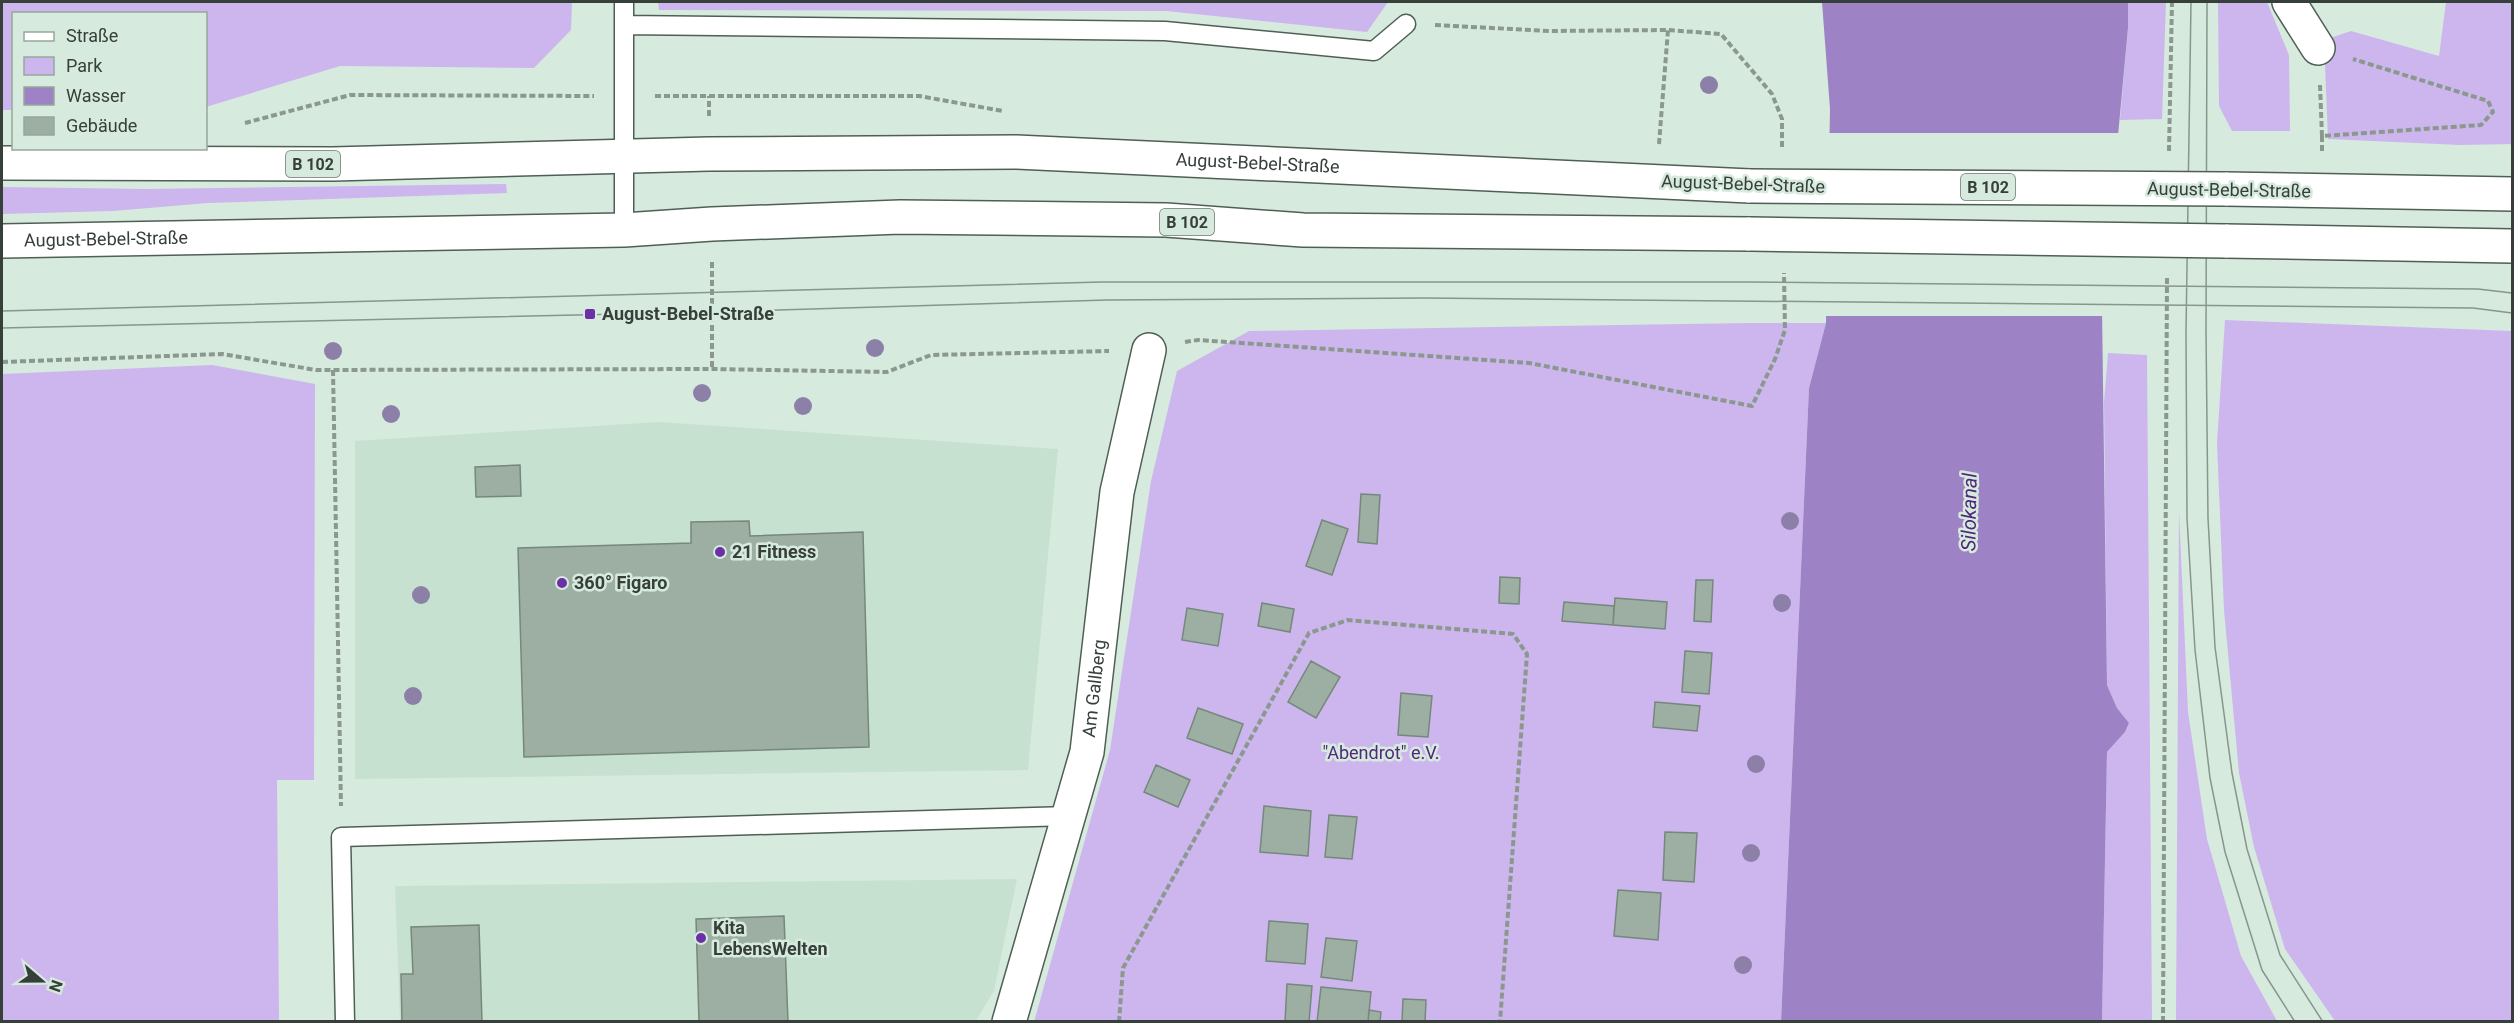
<svg xmlns="http://www.w3.org/2000/svg" width="2514" height="1023" font-family="Roboto,sans-serif">
  <rect width="100%" height="100%" fill="#d7eade"/>
  <path fill="#c7e1d1" d="M 659,422 L 1058,449 L 1028,770 L 355,779 L 355,441 Z
    M 1017,879 L 994,991 L 975,1022 L 400,1021 L 395,886 Z"/>
  <path fill="#ccb6ed" d="M 2,2 L 572,2 L 571,30 L 534,68 L 340,66 L 206,107 L 206,14 L 14,14 L 13,110 L 2,110 Z
    M 658,2 L 1388,2 L 1367,32 L 1166,11 L 659,10 Z
    M 2128,2 L 2166,2 L 2162,119 L 2120,120 L 2128,28 Z
    M 2218,2 L 2267,2 L 2289,55 L 2290,131 L 2232,131 L 2219,106 Z
    M 2446,2 L 2512,2 L 2512,144 L 2460,145 L 2328,139 L 2324,40 L 2351,31 L 2439,56 Z
    M 506,184 L 507,193 L 208,203 L 113,211 L 2,214 L 2,187 L 146,189 Z
    M 2225,320 L 2512,331 L 2512,1021 L 2335,1021 L 2285,949 L 2254,847 L 2239,773 L 2224,610 L 2217,443 Z
    M 1749,323 L 1826,323 L 1809,388 L 1781,1021 L 1034,1022 L 1110,750 L 1151,481 L 1177,371 L 1249,331 Z
    M 2108,353 L 2147,355 L 2152,1021 L 2102,1022 L 2107,752 L 2125,732 L 2129,723 L 2117,708 L 2107,685 L 2104,402 Z
    M 212,365 L 315,384 L 314,780 L 277,780 L 279,1021 L 2,1021 L 2,374 Z
    M 2179,511 L 2188,712 L 2207,839 L 2241,956 L 2277,1021 L 2176,1021 Z"/>
  <path fill="#9e82c6" d="M 1822,2 L 2128,2 L 2128,28 L 2102,308 L 2107,685 L 2117,708 L 2129,723 L 2125,732 L 2107,752 L 2102,1021 L 1781,1022 L 1809,388 L 1826,323 L 1830,109 Z"/>
  <path fill="#d7eade" d="M 1827,133 L 2122,133 L 2105,316 L 1823,316 Z"/>
  <path fill="#9dafa3" stroke="#76887c" stroke-width="1.5" d="M 520,465 L 521,496 L 476,497 L 475,467 Z
    M 1361,494 L 1380,495 L 1377,544 L 1358,542 Z
    M 1322,520 L 1348,529 L 1332,575 L 1306,566 Z
    M 749,521 L 750,536 L 863,532 L 869,747 L 524,757 L 518,548 L 691,543 L 691,522 Z
    M 1500,577 L 1520,578 L 1519,604 L 1499,603 Z
    M 1696,580 L 1713,580 L 1711,622 L 1694,621 Z
    M 1615,598 L 1667,602 L 1665,629 L 1613,625 Z
    M 1564,602 L 1614,606 L 1613,625 L 1562,621 Z
    M 1262,603 L 1294,609 L 1290,632 L 1258,626 Z
    M 1187,608 L 1223,614 L 1218,646 L 1182,640 Z
    M 1685,651 L 1712,653 L 1709,694 L 1682,692 Z
    M 1311,661 L 1340,677 L 1316,718 L 1288,702 Z
    M 1401,693 L 1432,696 L 1428,737 L 1398,735 Z
    M 1655,702 L 1700,706 L 1697,731 L 1653,727 Z
    M 1198,708 L 1243,724 L 1232,754 L 1187,738 Z
    M 1156,765 L 1190,780 L 1178,807 L 1144,792 Z
    M 1264,806 L 1311,811 L 1308,856 L 1260,852 Z
    M 1329,815 L 1357,817 L 1352,859 L 1325,857 Z
    M 1665,832 L 1697,833 L 1694,882 L 1663,880 Z
    M 1618,890 L 1661,893 L 1658,940 L 1614,936 Z
    M 784,916 L 788,1022 L 699,1022 L 696,919 Z
    M 1269,921 L 1308,924 L 1305,964 L 1266,961 Z
    M 479,925 L 482,1022 L 402,1022 L 401,974 L 413,974 L 411,927 Z
    M 1326,938 L 1357,941 L 1352,981 L 1321,977 Z
    M 1287,984 L 1312,986 L 1309,1022 L 1285,1022 Z
    M 1321,987 L 1371,992 L 1368,1022 L 1317,1022 Z
    M 1403,999 L 1426,1000 L 1425,1022 L 1402,1022 Z
    M 1369,1010 L 1381,1012 L 1380,1022 L 1368,1022 Z"/>
  <g fill="none" stroke-linecap="round" stroke-linejoin="round">
    <defs>
      <path id="service" d="M 624,25 L 1165,31 L 1374,51 L 1406,24
        M 624,230 L 624,2
        M 345,1022 L 341,837 L 1070,816"/>
      <g id="minor">
        <path d="M 2289,2 L 2318,48"/>
        <path id="s1" d="M 1009,1022 L 1087,752 L 1117,492 L 1149,350"/>
      </g>
      <g id="primary">
        <path id="s2" d="M 2,163 L 333,164 L 709,154 L 1016,152 L 1750,186"/>
        <path d="M 2225,189 L 2512,194"/>
        <path id="s3" d="M 2,241 L 624,230 L 712,224 L 900,217 L 1166,220 L 1303,230 L 1750,234"/>
        <path d="M 2225,241 L 2512,246"/>
      </g>
    </defs>
    <use href="#service" stroke="#4f5f55" stroke-width="21"/>
    <use href="#minor" stroke="#4f5f55" stroke-width="36"/>
    <use href="#primary" stroke="#4f5f55" stroke-width="36"/>
    <path stroke="#8a988f" stroke-width="4" stroke-dasharray="6 3" stroke-linecap="butt" d="M 1435,25 L 1549,31 L 1668,30 L 1721,34 L 1772,94 L 1782,119 L 1782,149
      M 2320,85 L 2322,136
      M 655,96 L 919,96 L 1003,111
      M 709,116 L 709,96
      M 245,123 L 350,95 L 594,96
      M 1659,144 L 1668,30
      M 2169,151 L 2172,2
      M 2322,151 L 2322,136 L 2481,125 L 2493,112 L 2488,101 L 2353,59
      M 712,262 L 712,369
      M 1185,342 L 1198,340 L 1529,363 L 1752,406 L 1775,359 L 1785,330 L 1784,273
      M 2,362 L 222,354 L 316,370 L 712,369 L 887,372 L 931,355 L 1109,351
      M 333,370 L 341,806
      M 1119,1022 L 1123,968 L 1309,633 L 1348,620 L 1513,634 L 1527,654 L 1500,1022
      M 2163,1022 L 2167,278"/>
    <use href="#service" stroke="#fff" stroke-width="18"/>
    <use href="#minor" stroke="#fff" stroke-width="33"/>
    <use href="#primary" stroke="#fff" stroke-width="33"/>
    <path stroke="#88968d" stroke-width="1.5" d="M 2191,2 L 2186,333 L 2187,518 L 2195,650 L 2210,778 L 2225,852 L 2262,970 L 2295,1022
      M 2207,2 L 2206,332 L 2208,518 L 2215,647 L 2232,773 L 2247,849 L 2280,955 L 2323,1022
      M 2,311 L 1102,282 L 1749,282 L 2478,289 L 2512,293
      M 2,328 L 712,312 L 1107,300 L 1424,298 L 2473,308 L 2512,313"/>
    <defs>
      <path id="primary-bridge" d="M 1750,186 L 2225,189
        M 1750,234 L 2225,241"/>
    </defs>
    <use href="#primary-bridge" stroke="#4f5f55" stroke-width="36" stroke-linecap="butt"/>
    <use href="#primary-bridge" stroke="#fff" stroke-width="33"/>
  </g>
  <g fill="#8d80a8">
    <circle cx="1709" cy="85" r="9"/>
    <circle cx="875" cy="348" r="9"/>
    <circle cx="333" cy="351" r="9"/>
    <circle cx="702" cy="393" r="9"/>
    <circle cx="803" cy="406" r="9"/>
    <circle cx="391" cy="414" r="9"/>
    <circle cx="1790" cy="521" r="9"/>
    <circle cx="421" cy="595" r="9"/>
    <circle cx="1782" cy="603" r="9"/>
    <circle cx="413" cy="696" r="9"/>
    <circle cx="1756" cy="764" r="9"/>
    <circle cx="1751" cy="853" r="9"/>
    <circle cx="1743" cy="965" r="9"/>
  </g>
  <g fill="#6c30a6" stroke="#d7eade" stroke-width="2">
    <rect x="584" y="308" width="12" height="12" rx="3"/>
    <circle cx="720" cy="552" r="6"/>
    <circle cx="562" cy="583" r="6"/>
    <circle cx="701" cy="938" r="6"/>
  </g>
  <g text-anchor="middle" stroke-width="5" stroke-linejoin="round" paint-order="stroke">
    <g fill="#d7eade" stroke="#67726b" stroke-width="1.5">
      <rect x="286" y="151" width="54" height="26" rx="4.5"/>
      <rect x="1961" y="174" width="54" height="26" rx="4.5"/>
      <rect x="1160" y="209" width="54" height="26" rx="4.5"/>
    </g>
    <g font-size="16" font-weight="bold" fill="#373f3a">
      <text x="313" y="170">B 102</text>
      <text x="1988" y="193">B 102</text>
      <text x="1187" y="228">B 102</text>
    </g>
    <g font-size="18" fill="#373f3a" stroke="#d7eade">
      <text dy="6" stroke="none"><textPath href="#s2" startOffset="1256">August-Bebel-Straße</textPath></text>
      <text transform="translate(1743 184) rotate(2)" y="6">August-Bebel-Straße</text>
      <text transform="translate(2229 190) rotate(1)" y="6">August-Bebel-Straße</text>
      <text dy="6" stroke="none"><textPath href="#s3" startOffset="104">August-Bebel-Straße</textPath></text>
      <text dy="6" stroke="none"><textPath href="#s1" startOffset="345">Am Gallberg</textPath></text>
    </g>
    <g font-size="18" font-weight="bold" fill="#373f3a" stroke="#d7eade" text-anchor="start">
      <text x="602" y="320">August-Bebel-Straße</text>
      <text x="732" y="558">21 Fitness</text>
      <text x="574" y="589">360° Figaro</text>
      <text x="713" y="934">Kita<tspan x="713" dy="21">LebensWelten</tspan></text>
    </g>
    <g font-size="18" fill="#51297b" stroke="#d7eade">
      <text x="1381" y="759">"Abendrot" e.V.</text>
    </g>
    <g font-size="20" font-style="italic" fill="#50287a" stroke="#d7eade">
      <text transform="translate(1969 512) rotate(-89)" y="7">Silokanal</text>
    </g>
  </g>
  <rect width="2514" height="1023" fill="none" stroke="#373f3a" stroke-width="6"/>
  <rect x="12" y="12" width="195" height="138" fill="#d7eade" stroke="#97a69c" stroke-width="1.5"/>
  <rect x="24" y="32" width="30" height="9" fill="#ffffff" stroke="#97a69c" stroke-width="1.5"/>
  <text x="66" y="42" font-size="18" fill="#373f3a">Straße</text>
  <rect x="24" y="57" width="30" height="18" fill="#ccb6ed" stroke="#97a69c" stroke-width="1.5"/>
  <text x="66" y="72" font-size="18" fill="#373f3a">Park</text>
  <rect x="24" y="87" width="30" height="18" fill="#9e82c6" stroke="#97a69c" stroke-width="1.5"/>
  <text x="66" y="102" font-size="18" fill="#373f3a">Wasser</text>
  <rect x="24" y="117" width="30" height="18" fill="#9dafa3" stroke="#97a69c" stroke-width="1.5"/>
  <text x="66" y="132" font-size="18" fill="#373f3a">Gebäude</text>
  <g transform="translate(42 981) rotate(110)" stroke="#d7eade" stroke-width="4.5" paint-order="stroke">
  <path d="M0-4.5L10 22L0 15L-10 22Z" fill="#373f3a"/>
  <text y="-9" font-size="16" font-weight="bold" text-anchor="middle" fill="#373f3a">N</text>
  </g>
</svg>
